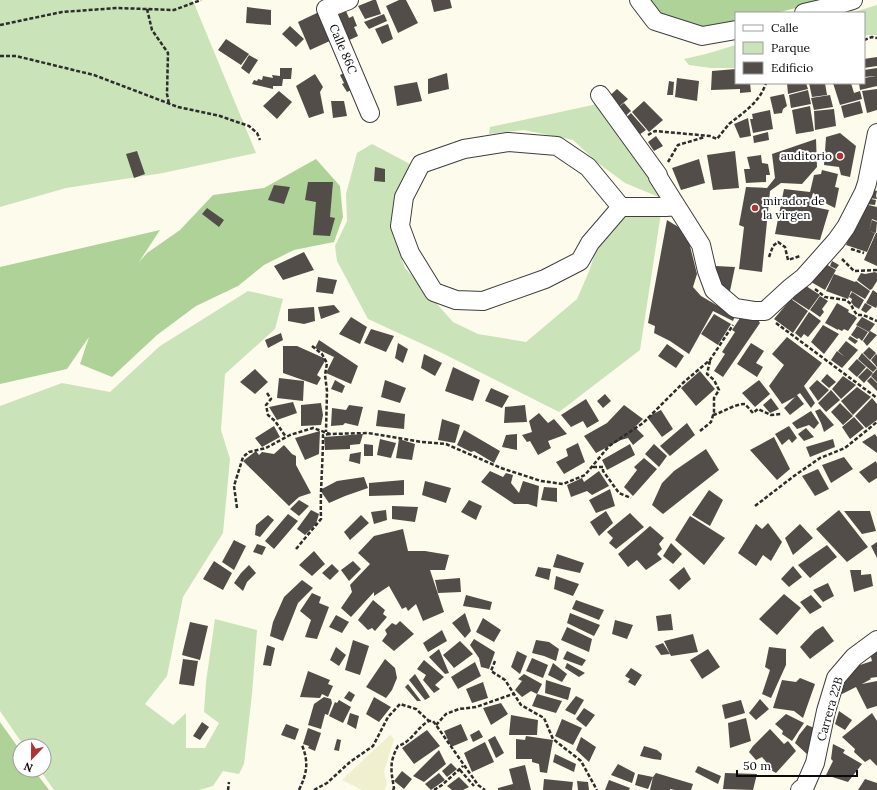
<svg xmlns="http://www.w3.org/2000/svg" width="877" height="790" font-family="Lora,serif">
  <rect width="100%" height="100%" fill="#fdfbeb"/>
  <path fill="#f0efce" d="M 390,735 L 394,739 L 384,771 L 387,785 L 384,790 L 362,790 L 342,780 Z"/>
  <path fill="#cbe3b8" d="M 0,0 L 191,0 L 193,1 L 256,153 L 163,173 L 66,188 L 0,207 Z
    M 877,5 L 877,35 L 867,35 L 864,37 L 864,13 L 851,13 Z
    M 736,45 L 736,68 L 711,68 L 689,65 L 684,59 L 706,54 Z
    M 602,103 L 665,197 L 661,198 L 625,183 L 598,163 L 573,140 L 524,130 L 489,134 L 490,127 Z
    M 372,144 L 410,164 L 402,182 L 397,207 L 391,230 L 405,268 L 453,322 L 478,334 L 526,342 L 577,299 L 590,269 L 595,253 L 623,214 L 661,213 L 640,350 L 559,412 L 442,353 L 368,319 L 337,261 L 335,246 L 347,221 L 346,194 L 357,153 Z
    M 248,291 L 283,299 L 275,329 L 225,374 L 221,430 L 230,459 L 223,533 L 183,597 L 167,676 L 145,704 L 173,725 L 186,713 L 186,748 L 205,748 L 219,723 L 204,712 L 206,682 L 215,619 L 257,630 L 252,694 L 244,764 L 239,774 L 223,771 L 213,786 L 199,790 L 54,790 L 40,770 L 44,770 L 44,746 L 24,746 L 0,711 L 0,406 L 62,383 L 110,392 L 160,346 Z"/>
  <path fill="#afd299" d="M 647,0 L 828,0 L 776,13 L 736,13 L 736,21 L 690,28 L 664,19 Z
    M 316,159 L 340,186 L 343,217 L 334,242 L 294,250 L 264,265 L 238,286 L 196,306 L 157,335 L 112,377 L 80,364 L 89,337 L 67,369 L 0,384 L 0,267 L 160,230 L 139,262 L 147,253 L 180,230 L 213,195 L 264,188 Z
    M 0,722 L 20,750 L 20,770 L 34,770 L 49,790 L 0,790 Z"/>
  <path fill="#524d48" d="M 373,0 L 376,0 L 381,14 L 365,19 L 358,6 Z
    M 399,0 L 406,0 L 418,23 L 398,33 L 386,6 Z
    M 431,0 L 450,0 L 452,8 L 434,12 Z
    M 247,7 L 271,10 L 271,25 L 246,23 Z
    M 346,11 L 349,18 L 353,16 L 357,26 L 354,27 L 358,36 L 345,42 L 334,17 Z
    M 319,12 L 332,40 L 310,50 L 298,22 Z
    M 384,14 L 387,21 L 369,29 L 364,22 Z
    M 388,24 L 393,39 L 382,44 L 375,29 Z
    M 290,26 L 304,39 L 296,47 L 282,34 Z
    M 226,39 L 249,54 L 241,65 L 218,50 Z
    M 249,55 L 258,60 L 249,74 L 241,68 Z
    M 877,57 L 877,66 L 864,68 L 864,59 Z
    M 280,68 L 292,68 L 291,79 L 283,79 L 282,86 L 273,86 L 273,89 L 252,84 L 254,80 L 257,81 L 258,79 L 262,80 L 263,76 L 273,78 L 272,75 L 280,76 Z
    M 877,68 L 877,86 L 860,90 L 859,83 L 864,83 L 864,78 L 876,76 L 864,77 L 864,70 Z
    M 736,69 L 736,83 L 750,83 L 751,92 L 740,93 L 740,89 L 711,90 L 712,71 Z
    M 344,73 L 353,89 L 347,92 L 342,84 L 344,83 L 340,75 Z
    M 447,73 L 449,89 L 428,94 L 428,79 Z
    M 315,74 L 323,87 L 320,92 L 324,113 L 309,118 L 296,86 Z
    M 677,78 L 699,81 L 697,101 L 675,97 Z
    M 669,81 L 674,82 L 673,95 L 667,95 Z
    M 417,82 L 422,101 L 397,106 L 394,86 Z
    M 787,83 L 806,83 L 808,89 L 788,94 Z
    M 809,83 L 825,83 L 827,95 L 812,97 Z
    M 833,83 L 851,83 L 854,93 L 860,91 L 862,99 L 840,105 Z
    M 617,89 L 628,99 L 616,109 L 624,103 L 631,111 L 621,120 L 606,99 Z
    M 877,89 L 877,110 L 867,113 L 862,91 Z
    M 808,90 L 811,104 L 791,108 L 789,95 Z
    M 279,91 L 292,102 L 277,119 L 263,106 Z
    M 784,94 L 787,106 L 783,109 L 782,113 L 774,114 L 770,97 Z
    M 830,95 L 833,107 L 814,110 L 811,98 Z
    M 331,101 L 344,101 L 347,116 L 333,118 Z
    M 644,101 L 663,120 L 649,132 L 632,112 Z
    M 860,101 L 863,113 L 844,118 L 841,106 Z
    M 810,106 L 814,131 L 796,134 L 792,110 Z
    M 834,109 L 836,126 L 815,130 L 814,111 Z
    M 770,110 L 773,129 L 753,133 L 750,119 L 753,119 L 752,114 Z
    M 631,113 L 646,130 L 636,137 L 622,121 Z
    M 748,118 L 751,136 L 740,138 L 734,124 Z
    M 768,132 L 769,140 L 754,143 L 753,136 Z
    M 840,133 L 856,146 L 850,177 L 841,175 L 839,167 L 824,165 L 826,137 Z
    M 656,136 L 663,146 L 654,151 L 648,142 Z
    M 816,139 L 817,167 L 802,184 L 781,183 L 770,191 L 762,272 L 739,269 L 744,227 L 739,225 L 746,187 L 767,188 L 775,178 L 772,154 Z
    M 137,151 L 145,174 L 134,178 L 126,154 Z
    M 735,151 L 739,188 L 713,190 L 707,155 Z
    M 761,155 L 762,163 L 768,164 L 770,175 L 766,175 L 766,182 L 746,183 L 744,169 L 750,169 L 747,157 Z
    M 699,159 L 705,183 L 681,190 L 672,168 Z
    M 375,167 L 385,169 L 385,182 L 374,181 Z
    M 822,170 L 838,174 L 835,187 L 839,188 L 835,208 L 825,203 L 823,206 L 812,203 L 815,194 L 813,193 L 809,206 L 829,210 L 820,240 L 775,234 L 784,189 L 810,192 L 814,175 L 821,174 Z
    M 308,182 L 333,182 L 330,217 L 335,218 L 330,236 L 313,235 L 316,202 L 305,200 Z
    M 274,185 L 290,187 L 284,204 L 268,200 Z
    M 871,189 L 877,191 L 876,196 L 877,199 L 868,198 Z
    M 866,198 L 876,200 L 875,205 L 865,204 Z
    M 864,204 L 877,207 L 877,221 L 872,219 L 869,231 L 875,233 L 867,252 L 846,245 L 853,227 L 858,217 L 861,217 Z
    M 207,208 L 224,220 L 219,227 L 202,214 Z
    M 667,220 L 680,228 L 689,242 L 697,274 L 693,287 L 701,296 L 735,316 L 733,321 L 713,311 L 689,354 L 670,341 L 654,333 L 655,326 L 648,323 Z
    M 872,220 L 877,222 L 876,233 L 869,231 Z
    M 876,233 L 877,233 L 877,266 L 864,260 Z
    M 304,252 L 314,270 L 283,280 L 274,266 Z
    M 832,261 L 839,265 L 836,269 L 830,266 Z
    M 824,263 L 836,270 L 825,290 L 811,282 Z
    M 716,266 L 735,267 L 730,291 L 720,291 L 714,283 Z
    M 875,272 L 877,273 L 877,281 L 872,289 L 870,290 L 857,280 L 861,273 L 865,274 Z
    M 834,274 L 855,282 L 856,281 L 870,291 L 865,299 L 851,291 L 848,299 L 826,291 Z
    M 318,277 L 337,280 L 333,294 L 316,292 Z
    M 806,286 L 820,295 L 809,310 L 792,299 L 797,292 Z
    M 873,290 L 877,293 L 877,306 L 876,308 L 866,303 Z
    M 852,292 L 864,300 L 859,309 L 854,306 L 851,302 L 852,299 L 849,297 Z
    M 820,296 L 828,301 L 822,309 L 824,312 L 820,317 L 810,310 Z
    M 791,299 L 808,311 L 793,333 L 774,319 Z
    M 837,303 L 849,310 L 848,312 L 853,315 L 854,315 L 857,318 L 848,331 L 844,329 L 842,331 L 838,329 L 838,330 L 825,323 Z
    M 865,303 L 872,307 L 866,313 L 861,310 Z
    M 334,305 L 340,312 L 321,319 L 318,307 Z
    M 314,307 L 315,321 L 304,324 L 288,321 L 288,309 Z
    M 809,312 L 821,321 L 808,337 L 804,334 L 801,338 L 795,333 Z
    M 714,314 L 731,324 L 718,345 L 701,334 Z
    M 755,315 L 760,323 L 723,377 L 714,371 L 725,354 L 722,352 L 735,332 L 732,330 L 740,318 Z
    M 351,317 L 367,327 L 360,344 L 339,334 Z
    M 862,317 L 875,324 L 869,332 L 856,325 Z
    M 823,325 L 839,334 L 824,354 L 811,342 Z
    M 857,326 L 868,332 L 862,341 L 859,338 L 857,339 L 851,335 Z
    M 371,329 L 394,336 L 386,352 L 364,343 Z
    M 870,331 L 877,335 L 867,346 L 863,341 Z
    M 281,333 L 283,340 L 268,348 L 265,340 Z
    M 850,336 L 858,341 L 855,344 L 848,339 Z
    M 787,337 L 822,363 L 804,386 L 815,403 L 811,408 L 800,393 L 797,395 L 804,404 L 790,415 L 784,408 L 795,397 L 782,404 L 769,386 L 784,365 L 772,354 Z
    M 319,340 L 358,366 L 351,384 L 326,373 L 334,357 L 315,348 Z
    M 846,341 L 858,350 L 842,368 L 831,360 L 837,351 L 845,357 L 838,351 Z
    M 398,343 L 408,349 L 403,363 L 395,358 Z
    M 751,343 L 764,351 L 756,363 L 763,367 L 757,377 L 737,364 Z
    M 667,344 L 684,356 L 676,368 L 658,356 Z
    M 283,346 L 297,346 L 326,359 L 317,375 L 321,378 L 317,385 L 283,373 Z
    M 869,347 L 876,353 L 870,360 L 863,353 Z
    M 862,353 L 877,368 L 873,372 L 867,367 L 869,365 L 867,367 L 858,359 Z
    M 424,354 L 442,363 L 435,376 L 421,368 Z
    M 876,354 L 877,355 L 877,367 L 871,360 Z
    M 857,359 L 866,367 L 857,377 L 848,369 Z
    M 453,367 L 480,380 L 473,401 L 445,391 Z
    M 867,368 L 873,373 L 864,383 L 858,377 Z
    M 255,369 L 268,382 L 255,394 L 240,382 Z
    M 877,369 L 877,382 L 871,376 Z
    M 700,371 L 715,389 L 696,406 L 681,388 Z
    M 827,374 L 836,382 L 829,388 L 821,381 Z
    M 843,376 L 856,385 L 841,399 L 832,389 Z
    M 871,377 L 877,383 L 877,391 L 867,381 Z
    M 279,378 L 304,381 L 303,401 L 277,398 Z
    M 335,380 L 345,386 L 342,393 L 331,389 Z
    M 385,380 L 406,388 L 400,403 L 381,397 Z
    M 759,380 L 770,394 L 755,407 L 742,393 Z
    M 817,380 L 829,390 L 818,401 L 809,388 Z
    M 857,387 L 871,397 L 853,415 L 841,401 Z
    M 491,388 L 509,396 L 502,408 L 485,401 Z
    M 831,390 L 840,400 L 826,412 L 818,403 Z
    M 605,394 L 611,401 L 603,408 L 597,401 Z
    M 771,398 L 779,409 L 770,413 L 763,405 Z
    M 872,398 L 877,404 L 877,420 L 866,428 L 855,416 Z
    M 586,399 L 599,421 L 587,428 L 583,421 L 571,427 L 561,415 Z
    M 293,402 L 297,413 L 277,420 L 269,407 Z
    M 321,403 L 323,415 L 321,425 L 301,426 L 301,405 Z
    M 840,403 L 853,416 L 843,425 L 831,412 Z
    M 349,405 L 363,407 L 358,426 L 345,423 L 343,425 L 331,426 L 332,408 L 346,410 Z
    M 525,405 L 527,422 L 504,423 L 505,407 Z
    M 624,405 L 643,419 L 635,427 L 644,436 L 633,445 L 628,438 L 621,440 L 596,453 L 584,436 L 607,423 Z
    M 820,409 L 834,425 L 824,432 L 821,423 L 815,411 Z
    M 378,410 L 405,414 L 404,429 L 376,426 Z
    M 661,410 L 673,429 L 662,437 L 647,417 Z
    M 811,411 L 819,423 L 814,429 L 809,425 L 797,429 L 792,423 Z
    M 539,413 L 548,423 L 554,419 L 567,434 L 548,441 L 551,448 L 538,455 L 530,441 L 527,442 L 522,435 L 532,432 L 529,421 Z
    M 854,417 L 864,428 L 850,439 L 842,427 Z
    M 442,419 L 460,425 L 455,443 L 438,440 Z
    M 687,423 L 695,435 L 670,456 L 660,446 Z
    M 274,426 L 280,437 L 262,447 L 255,438 Z
    M 789,426 L 797,438 L 792,443 L 789,439 L 782,445 L 775,434 Z
    M 806,428 L 814,437 L 804,441 L 798,434 Z
    M 464,430 L 500,451 L 494,463 L 474,451 L 471,452 L 457,445 Z
    M 320,431 L 319,454 L 305,460 L 295,438 Z
    M 363,434 L 360,444 L 350,445 L 350,449 L 325,450 L 324,437 Z
    M 517,434 L 517,450 L 502,447 L 506,435 Z
    M 875,434 L 877,437 L 877,453 L 862,442 Z
    M 774,437 L 790,469 L 777,480 L 750,450 Z
    M 380,439 L 396,443 L 391,458 L 377,455 Z
    M 399,439 L 415,444 L 412,460 L 396,458 Z
    M 833,439 L 835,447 L 810,457 L 806,447 Z
    M 578,443 L 585,462 L 564,474 L 556,462 L 568,456 L 566,449 Z
    M 364,444 L 373,445 L 373,456 L 364,456 Z
    M 630,444 L 635,455 L 607,470 L 602,460 Z
    M 654,444 L 667,456 L 659,467 L 645,454 Z
    M 284,445 L 292,454 L 296,456 L 296,465 L 311,493 L 299,497 L 289,506 L 243,461 L 256,451 L 259,455 L 262,452 L 274,454 Z
    M 706,449 L 719,470 L 663,514 L 652,505 L 662,483 L 674,471 Z
    M 361,452 L 360,464 L 349,461 L 350,454 Z
    M 844,457 L 853,469 L 831,483 L 822,465 Z
    M 644,458 L 657,469 L 633,496 L 624,487 L 637,470 L 634,467 Z
    M 876,461 L 877,464 L 877,478 L 869,483 L 859,472 Z
    M 818,469 L 829,489 L 815,496 L 802,476 Z
    M 490,471 L 503,477 L 506,473 L 513,475 L 511,483 L 519,493 L 523,481 L 539,486 L 537,507 L 528,504 L 514,504 L 481,482 Z
    M 599,471 L 609,486 L 592,495 L 587,491 L 571,497 L 567,485 L 582,478 L 584,482 Z
    M 364,477 L 368,488 L 345,496 L 329,503 L 320,490 L 337,481 Z
    M 404,480 L 404,495 L 369,496 L 369,483 Z
    M 425,481 L 451,488 L 446,503 L 422,495 Z
    M 544,487 L 557,488 L 557,502 L 541,500 Z
    M 610,489 L 615,506 L 596,513 L 589,500 Z
    M 709,490 L 723,500 L 710,526 L 692,515 Z
    M 299,500 L 309,506 L 299,516 L 290,509 Z
    M 469,500 L 482,506 L 476,520 L 461,512 Z
    M 392,506 L 418,507 L 415,522 L 392,519 Z
    M 311,510 L 319,514 L 316,524 L 305,535 L 297,529 Z
    M 386,510 L 387,520 L 374,524 L 371,512 Z
    M 839,510 L 868,547 L 847,562 L 816,529 Z
    M 606,511 L 613,523 L 599,536 L 590,522 Z
    M 844,511 L 870,511 L 876,531 L 862,534 Z
    M 630,513 L 644,527 L 616,549 L 609,543 L 613,538 L 607,532 Z
    M 288,514 L 298,521 L 274,549 L 265,541 Z
    M 268,515 L 274,520 L 260,537 L 255,535 L 256,525 Z
    M 361,515 L 369,523 L 350,540 L 344,532 Z
    M 690,516 L 725,538 L 704,565 L 675,540 Z
    M 768,523 L 782,542 L 771,561 L 763,555 L 756,566 L 738,553 L 756,524 L 762,529 Z
    M 800,524 L 813,538 L 793,555 L 785,538 Z
    M 650,526 L 664,538 L 659,544 L 662,549 L 657,554 L 662,559 L 646,570 L 637,560 L 628,567 L 618,554 Z
    M 403,529 L 408,551 L 425,551 L 449,555 L 445,570 L 430,570 L 444,612 L 423,621 L 416,604 L 408,611 L 406,607 L 402,609 L 389,586 L 374,596 L 374,592 L 351,617 L 341,608 L 352,592 L 350,585 L 370,564 L 358,553 L 374,536 Z
    M 234,540 L 246,546 L 234,570 L 222,562 Z
    M 877,542 L 877,558 L 871,546 Z
    M 671,543 L 682,554 L 673,564 L 663,556 Z
    M 257,544 L 266,547 L 262,555 L 253,552 Z
    M 827,545 L 837,557 L 810,578 L 798,565 Z
    M 314,551 L 325,564 L 312,576 L 299,565 Z
    M 557,554 L 584,563 L 580,573 L 553,567 Z
    M 214,561 L 232,573 L 223,590 L 203,579 Z
    M 353,561 L 361,569 L 349,581 L 341,570 Z
    M 332,564 L 339,571 L 330,580 L 322,573 Z
    M 249,565 L 256,573 L 247,582 L 243,591 L 234,583 L 241,573 Z
    M 793,566 L 802,577 L 789,587 L 781,579 Z
    M 538,567 L 551,569 L 549,580 L 535,576 Z
    M 684,567 L 691,579 L 679,590 L 669,580 Z
    M 850,570 L 861,570 L 861,575 L 871,574 L 873,586 L 854,592 Z
    M 556,576 L 579,584 L 573,596 L 554,589 Z
    M 460,578 L 461,592 L 438,593 L 435,580 Z
    M 302,580 L 313,588 L 298,603 L 283,641 L 270,636 L 273,622 L 284,597 Z
    M 828,583 L 834,596 L 823,602 L 813,590 Z
    M 312,593 L 321,597 L 319,603 L 329,607 L 317,639 L 305,637 L 311,620 L 300,611 Z
    M 784,594 L 801,608 L 777,635 L 759,619 Z
    M 466,595 L 492,602 L 490,610 L 463,606 Z
    M 811,595 L 822,607 L 810,614 L 800,602 Z
    M 373,600 L 385,610 L 383,614 L 387,617 L 375,631 L 372,628 L 368,630 L 358,620 Z
    M 576,600 L 604,610 L 599,620 L 572,609 Z
    M 465,613 L 471,631 L 465,638 L 452,623 Z
    M 570,613 L 600,625 L 594,636 L 567,623 Z
    M 671,614 L 673,630 L 658,631 L 656,616 Z
    M 336,615 L 349,622 L 342,633 L 329,627 Z
    M 483,618 L 501,630 L 494,642 L 476,632 Z
    M 615,620 L 633,625 L 627,639 L 612,634 Z
    M 400,621 L 414,634 L 394,651 L 382,641 L 387,634 L 385,630 L 392,623 L 396,625 Z
    M 190,622 L 208,626 L 200,660 L 182,655 Z
    M 823,626 L 834,641 L 810,659 L 800,647 L 815,631 Z
    M 567,627 L 592,639 L 589,652 L 561,640 Z
    M 442,630 L 447,641 L 428,652 L 423,643 Z
    M 693,634 L 698,652 L 671,656 L 664,641 Z
    M 474,639 L 495,652 L 489,669 L 481,667 L 479,658 L 470,645 Z
    M 353,640 L 369,646 L 360,675 L 345,670 Z
    M 536,640 L 549,642 L 559,649 L 556,661 L 544,656 L 532,653 Z
    M 460,641 L 473,654 L 454,668 L 443,655 Z
    M 877,641 L 877,677 L 870,678 L 871,679 L 862,684 L 877,681 L 877,706 L 867,709 L 856,687 L 842,694 L 837,672 L 854,657 L 860,665 L 872,661 L 868,646 Z
    M 663,643 L 670,654 L 661,655 L 655,646 Z
    M 267,645 L 275,648 L 271,666 L 263,665 Z
    M 336,647 L 346,655 L 339,666 L 330,660 Z
    M 769,647 L 786,649 L 786,665 L 771,698 L 762,694 L 770,670 L 765,667 Z
    M 439,649 L 449,673 L 445,674 L 429,657 Z
    M 708,649 L 720,667 L 702,679 L 690,660 Z
    M 517,651 L 527,656 L 520,674 L 511,667 Z
    M 567,651 L 586,660 L 582,666 L 563,659 Z
    M 532,658 L 548,665 L 543,678 L 526,671 Z
    M 183,659 L 198,661 L 194,686 L 179,684 Z
    M 385,659 L 395,668 L 397,678 L 392,690 L 386,698 L 366,687 Z
    M 424,660 L 444,677 L 435,685 L 440,689 L 434,693 L 423,680 L 426,675 L 417,669 Z
    M 475,662 L 481,676 L 458,689 L 451,677 Z
    M 553,663 L 567,674 L 562,682 L 548,675 Z
    M 567,663 L 585,673 L 579,677 L 565,668 Z
    M 631,668 L 642,675 L 635,686 L 628,682 L 630,679 L 625,676 Z
    M 308,671 L 330,680 L 328,684 L 333,686 L 328,697 L 322,694 L 320,698 L 300,697 Z
    M 415,674 L 430,697 L 425,700 L 409,680 Z
    M 524,674 L 542,684 L 537,694 L 531,691 L 522,697 L 515,690 L 522,681 L 518,679 Z
    M 800,678 L 815,684 L 803,718 L 794,711 L 773,708 L 782,680 L 796,682 Z
    M 546,680 L 571,688 L 568,700 L 545,693 Z
    M 483,682 L 488,698 L 472,703 L 466,689 Z
    M 408,684 L 421,701 L 417,701 L 405,687 Z
    M 349,691 L 355,695 L 351,702 L 344,698 Z
    M 537,694 L 562,701 L 556,713 L 532,706 Z
    M 576,696 L 584,700 L 575,715 L 565,710 Z
    M 324,697 L 331,699 L 332,703 L 328,715 L 325,714 L 321,729 L 308,725 L 314,704 Z
    M 374,697 L 391,707 L 379,722 L 366,714 Z
    M 760,699 L 769,709 L 756,720 L 749,713 Z
    M 339,700 L 351,707 L 343,723 L 329,716 L 335,702 L 337,703 Z
    M 741,700 L 745,713 L 725,719 L 722,705 Z
    M 501,703 L 508,714 L 491,725 L 483,708 Z
    M 584,708 L 595,715 L 586,727 L 576,719 Z
    M 839,711 L 852,720 L 845,730 L 835,724 Z
    M 350,713 L 359,716 L 356,729 L 347,724 Z
    M 872,713 L 877,721 L 877,766 L 870,759 L 865,762 L 854,752 L 855,749 L 842,737 Z
    M 786,714 L 804,723 L 792,741 L 782,734 L 783,731 L 775,724 Z
    M 511,715 L 538,720 L 537,735 L 509,735 Z
    M 746,718 L 751,741 L 730,748 L 728,723 Z
    M 562,719 L 582,728 L 573,745 L 555,736 Z
    M 202,722 L 209,727 L 200,740 L 193,736 Z
    M 286,724 L 299,729 L 295,740 L 281,735 Z
    M 461,724 L 468,740 L 451,747 L 444,731 Z
    M 807,725 L 819,730 L 809,756 L 795,743 L 799,735 Z
    M 308,728 L 321,733 L 315,751 L 308,748 L 309,746 L 303,744 Z
    M 770,729 L 784,744 L 788,741 L 796,751 L 776,773 L 764,766 L 767,763 L 762,757 L 756,760 L 749,752 L 753,746 Z
    M 427,730 L 440,746 L 414,764 L 402,748 Z
    M 479,730 L 483,737 L 473,742 L 470,735 Z
    M 495,736 L 504,753 L 496,758 L 488,740 Z
    M 526,736 L 553,740 L 547,773 L 540,772 L 539,764 L 532,762 L 532,759 L 516,759 L 516,739 L 525,740 Z
    M 581,737 L 596,747 L 589,762 L 576,750 Z
    M 337,739 L 341,740 L 339,751 L 334,750 Z
    M 485,742 L 494,762 L 472,772 L 464,753 Z
    M 833,744 L 845,750 L 843,753 L 862,764 L 848,782 L 826,775 L 833,761 L 831,759 Z
    M 644,746 L 657,750 L 662,754 L 661,760 L 653,759 L 640,756 Z
    M 439,750 L 446,764 L 424,782 L 413,776 Z
    M 555,754 L 576,764 L 574,772 L 553,762 Z
    M 451,763 L 457,769 L 447,777 L 442,771 Z
    M 618,764 L 635,773 L 632,783 L 611,775 Z
    M 525,765 L 531,790 L 498,790 L 498,788 L 513,784 L 509,769 Z
    M 698,766 L 721,776 L 718,784 L 695,772 Z
    M 402,771 L 412,779 L 404,789 L 394,781 Z
    M 439,773 L 445,780 L 431,790 L 425,784 Z
    M 656,773 L 693,784 L 691,790 L 675,790 L 670,789 L 670,790 L 650,790 L 653,777 Z
    M 725,773 L 757,774 L 753,790 L 723,789 Z
    M 638,774 L 653,777 L 648,789 L 635,785 Z
    M 459,777 L 469,787 L 463,790 L 452,790 L 447,786 Z
    M 544,779 L 573,782 L 572,790 L 543,790 Z
    M 865,779 L 877,783 L 877,790 L 858,790 Z
    M 609,780 L 630,788 L 629,790 L 605,790 Z
    M 577,781 L 588,782 L 589,790 L 578,790 Z"/>
  <g fill="none" stroke-linecap="round" stroke-linejoin="round">
    <defs>
      <path id="minor" d="M 349,0 L 326,9 L 370,113
        M 639,0 L 655,21 L 702,36 L 736,30
        M 804,13 L 834,6 L 853,0
        M 600,95 L 658,175 L 658,177 L 701,245 L 707,271 L 714,290 L 735,308 L 754,311 L 765,311 L 790,288 L 804,277 L 836,241 L 846,227 L 864,192 L 867,183 L 877,133
        M 621,207 L 590,243 L 580,261 L 545,279 L 483,301 L 456,300 L 434,292 L 410,253 L 400,226 L 404,197 L 421,164 L 464,149 L 508,142 L 557,146 L 588,167 L 621,207 L 666,207 L 676,206
        M 800,790 L 805,786 L 815,763 L 826,711 L 836,678 L 854,657 L 877,640"/>
    </defs>
    <use href="#minor" stroke="#3e3e3e" stroke-width="20"/>
    <path stroke="#2d2d2d" stroke-width="2.5" stroke-dasharray="4 2" stroke-linecap="butt" d="M 147,9 L 152,30 L 168,53 L 167,94 L 169,104
      M 0,25 L 62,12 L 117,8 L 174,10 L 201,0
      M 864,40 L 872,37 L 877,38
      M 0,56 L 16,56 L 94,75 L 178,107 L 220,116 L 237,122 L 249,126 L 257,133 L 260,140
      M 648,135 L 655,131 L 710,136 L 717,139 C 721,134 725,129 729,124 C 744,112 760,102 766,83
      M 668,162 L 678,145 L 705,137
      M 851,249 L 864,253
      M 769,257 L 773,246 L 778,242 L 785,247 L 788,260 L 800,256
      M 842,259 L 854,271 L 877,270
      M 815,289 L 825,297 L 846,300 L 851,304 L 853,309 L 857,315 L 863,315 L 877,321
      M 776,323 L 877,398
      M 312,346 L 322,354 L 327,363 L 325,375 L 327,391 L 326,432
      M 267,393 L 271,399 L 266,405 L 268,415 L 275,421 L 286,437
      M 713,415 C 724,412 734,404 745,404 L 753,413 L 758,409 L 771,415 L 781,414
      M 700,431 L 711,422 L 714,412 L 714,398 L 719,390 L 714,380 L 707,374 L 710,361
      M 593,467 L 603,467 L 603,471 L 619,493 L 631,498
      M 755,506 L 794,476 L 820,458 L 845,448 L 877,422
      M 237,508 L 234,486 L 243,457 L 249,452 L 266,448 L 290,435 L 313,428 L 330,434 L 368,433 L 422,442 L 446,444 L 501,468 L 541,481 L 563,484 L 585,475 L 609,446 L 643,423 L 684,382 L 710,360 L 733,325
      M 296,549 L 321,519 C 320,491 323,463 323,435 L 330,434
      M 495,661 L 491,671 L 505,680 L 521,705 L 544,718 L 553,739 L 581,761 L 597,790
      M 436,725 L 446,714 L 459,709 L 476,707 L 513,694
      M 460,770 L 474,786
      M 228,790 L 229,782
      M 299,790 C 307,773 309,763 302,745
      M 314,790 L 327,783 L 350,762 L 373,746 L 388,717 L 400,704 L 416,709 L 429,721
      M 393,790 L 394,788 C 391,771 389,762 398,746 C 412,742 417,727 429,721 L 433,721 L 436,725 L 478,785 L 485,790
      M 434,790 L 442,785 L 463,766"/>
    <use href="#minor" stroke="#fff" stroke-width="18"/>
  </g>
  <g fill="#ab3532" stroke="#fff" stroke-width="1.5">
    <circle cx="840" cy="156" r="4"/>
    <circle cx="755" cy="208" r="4"/>
  </g>
  <g text-anchor="middle" stroke-width="4" stroke-linejoin="round" paint-order="stroke">
    <g font-size="12" fill="#0b0b0b" stroke="#fff">
      <text transform="translate(343 49) rotate(67)" y="4">Calle 86C</text>
      <text transform="translate(830 709) rotate(-74)" y="4">Carrera 22B</text>
    </g>
    <g font-size="12" fill="#0b0b0b" stroke="#fff" text-anchor="end">
      <text x="832" y="160">auditorio</text>
      <text x="763" y="205" text-anchor="start">mirador de<tspan x="763" dy="14">la virgen</tspan></text>
    </g>
  </g>
  <rect x="735" y="12" width="130" height="72" fill="#ffffff" stroke="#9d9d9d"/>
  <rect x="743" y="25" width="20" height="6" fill="#ffffff" stroke="#9d9d9d"/>
  <text x="771" y="32" font-size="12" fill="#0b0b0b">Calle</text>
  <rect x="743" y="42" width="20" height="12" fill="#cbe3b8" stroke="#9d9d9d"/>
  <text x="771" y="52" font-size="12" fill="#0b0b0b">Parque</text>
  <rect x="743" y="62" width="20" height="12" fill="#524d48" stroke="#9d9d9d"/>
  <text x="771" y="72" font-size="12" fill="#0b0b0b">Edificio</text>
  <g transform="translate(32 758) rotate(202)"><circle r="19" fill="#ffffff" stroke="#9d9d9d"/>
  <path d="M0-3L7 15L0 10L-7 15Z" fill="#ab3532"/>
  <text y="-6" font-size="11" font-weight="bold" text-anchor="middle" fill="#0b0b0b">N</text>
  </g>
  <path d="M737 770v6h120v-6" fill="none" stroke="#0b0b0b" stroke-width="2"/>
  <text x="743" y="770" font-size="12" fill="#0b0b0b" stroke="#ffffff" stroke-width="3" paint-order="stroke">50 m</text>
</svg>
